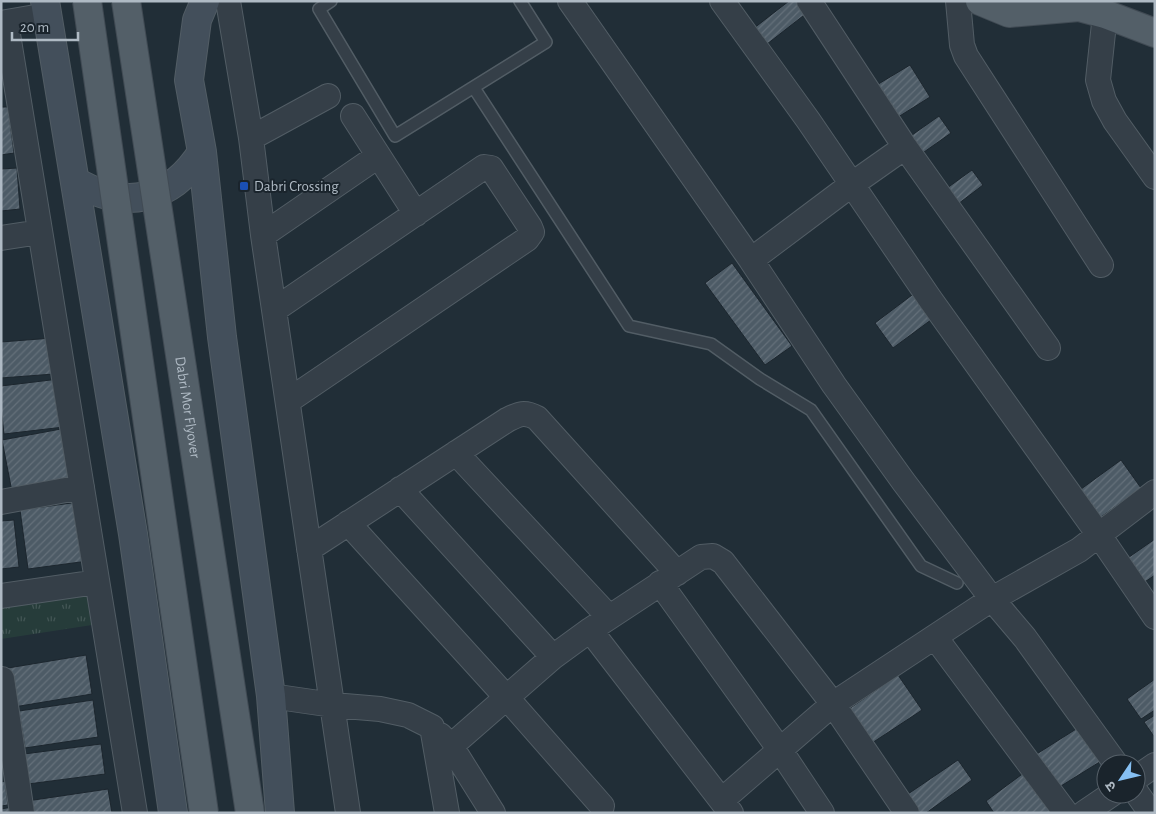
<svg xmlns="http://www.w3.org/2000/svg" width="1156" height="814" font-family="'Alegreya Sans','Noto Sans Devanagari',sans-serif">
  <defs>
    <pattern id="park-tufts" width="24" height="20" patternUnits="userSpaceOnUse" patternTransform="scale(1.25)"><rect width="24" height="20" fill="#263c3a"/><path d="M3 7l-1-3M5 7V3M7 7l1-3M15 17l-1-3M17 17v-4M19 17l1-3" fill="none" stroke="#435655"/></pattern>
    <pattern id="building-hatch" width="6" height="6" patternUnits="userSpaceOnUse" patternTransform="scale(1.25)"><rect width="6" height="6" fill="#4d5b66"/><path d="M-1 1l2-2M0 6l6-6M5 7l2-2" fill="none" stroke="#64707a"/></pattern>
  </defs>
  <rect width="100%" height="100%" fill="#212e37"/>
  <path fill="url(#park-tufts)" d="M 87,589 L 92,625 L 1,639 L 1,599 Z"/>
  <path fill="url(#building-hatch)" stroke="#1c262e" d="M 789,1 L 800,1 L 808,12 L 762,48 L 749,32 Z
    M 910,65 L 930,97 L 895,119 L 875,86 Z
    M 1,107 L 8,107 L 14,153 L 1,155 Z
    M 939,116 L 951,133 L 917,157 L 905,140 Z
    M 17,168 L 20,209 L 1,211 L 1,169 Z
    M 972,170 L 983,185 L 954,207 L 943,191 Z
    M 732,263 L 792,346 L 765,365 L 705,283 Z
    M 920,289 L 939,314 L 893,348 L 875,323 Z
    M 52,338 L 54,374 L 1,378 L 1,342 Z
    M 59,379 L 64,427 L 4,434 L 1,407 L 1,386 Z
    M 61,429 L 71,481 L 12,492 L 2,440 Z
    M 1121,460 L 1141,488 L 1097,520 L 1077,492 Z
    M 79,502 L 88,561 L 28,569 L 20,510 Z
    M 14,520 L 19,567 L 1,569 L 1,521 Z
    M 1155,539 L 1155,575 L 1139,586 L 1122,562 Z
    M 86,655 L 92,694 L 14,707 L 8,668 Z
    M 898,675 L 922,710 L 869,745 L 846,711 Z
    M 1155,679 L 1155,710 L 1141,719 L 1127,699 Z
    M 93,700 L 98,737 L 25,748 L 19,711 Z
    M 1155,715 L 1155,738 L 1144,722 Z
    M 1084,724 L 1106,758 L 1053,791 L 1032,757 Z
    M 101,744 L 105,774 L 28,784 L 24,754 Z
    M 958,760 L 972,780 L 926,813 L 920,813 L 908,794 Z
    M 1025,772 L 1055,813 L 994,813 L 986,801 Z
    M 5,781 L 8,805 L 1,806 L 1,782 Z
    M 108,789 L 112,813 L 28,813 L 27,801 Z
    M 12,807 L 13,813 L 1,813 L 1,809 Z"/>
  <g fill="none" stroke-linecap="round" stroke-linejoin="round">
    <defs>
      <path id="service" d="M 331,1 L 319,9 L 395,136 L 546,42 L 520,1
        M 474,88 L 629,326 L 711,344 L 760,379 L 811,410 L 921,566 L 957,583"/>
      <path id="minor" d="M 228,1 L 251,138 L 263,235 L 348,813
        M 570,1 L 751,260 L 834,385 L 903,481 L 992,599 L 1025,638 L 1116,764
        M 722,1 L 808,120 L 930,299 L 1099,535 L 1155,617
        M 809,1 L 905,147 L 1048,348
        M 958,1 L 962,45 L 966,56 L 1101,265
        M 1105,14 L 1098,80 L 1104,101 L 1115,121 L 1155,177
        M 6,22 L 135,813
        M 1,23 L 47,15
        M 353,116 L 416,214
        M 251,138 L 328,96
        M 263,235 L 378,156
        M 1,238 L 40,232
        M 751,260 L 851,185 L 905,147
        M 274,310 L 484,167 L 491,168 L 530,227 L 532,232 L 527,239 L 288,401
        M 456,453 L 609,617
        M 400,489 L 553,657
        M 1,502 L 82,487
        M 348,523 L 507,698 L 602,806
        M 309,549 L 507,420 C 519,414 524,411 537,418 L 677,573
        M 660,583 L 780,750 L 822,813
        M 1,596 L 97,582
        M 935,637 L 1066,813
        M 2,679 L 22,813
        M 271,696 L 333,705 L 380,709 L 408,715 L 432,727 L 447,813
        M 440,735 L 451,746 L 493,813
        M 451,746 L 553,657 L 590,630
        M 1136,778 L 1155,765
        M 1136,792 L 1151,813
        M 722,800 L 833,704 L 992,599 L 1079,550 L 1155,492
        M 731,813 L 590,630 L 701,557 L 713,556 L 723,562 L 833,704 L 907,813
        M 1084,813 L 1112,794"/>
      <path id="secondary" d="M 45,1 L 133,534 L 173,813
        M 205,1 L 197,20 L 189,80 L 202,152 L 222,337 L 271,696 L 280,813
        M 75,181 C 125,211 171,201 202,152"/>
      <path id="primary" d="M 980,1 L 1009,13 L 1079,7 L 1105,14 L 1155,33"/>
    </defs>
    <use href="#service" stroke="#525d65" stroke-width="14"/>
    <use href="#minor" stroke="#525d65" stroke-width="26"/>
    <use href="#secondary" stroke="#525d65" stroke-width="30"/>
    <use href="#primary" stroke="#414b54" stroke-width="30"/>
    <use href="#service" stroke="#353f48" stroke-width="11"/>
    <use href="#minor" stroke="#353f48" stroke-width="24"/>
    <use href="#secondary" stroke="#434f5b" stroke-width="28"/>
    <use href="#primary" stroke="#535f68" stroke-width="28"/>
    <defs>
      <g id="primary-bridge">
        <path d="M 87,1 L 204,813"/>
        <path id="s1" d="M 126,1 L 250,813"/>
      </g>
    </defs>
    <use href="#primary-bridge" stroke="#414b54" stroke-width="30" stroke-linecap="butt"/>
    <use href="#primary-bridge" stroke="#535f68" stroke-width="28"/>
  </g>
  <rect fill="#1a4fb4" stroke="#1a242c" stroke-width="2" x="239" y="181" width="10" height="10" rx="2.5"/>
  <g text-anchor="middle" stroke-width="4" stroke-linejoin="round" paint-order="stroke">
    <g font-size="15" fill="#afbac4" stroke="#1a242c" text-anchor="start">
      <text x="254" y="191">Dabri Crossing</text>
    </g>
    <g font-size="15" fill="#afbac4" stroke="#1a242c">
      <text dy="5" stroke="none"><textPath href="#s1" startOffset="411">Dabri Mor Flyover</textPath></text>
    </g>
  </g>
  <rect width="1156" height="814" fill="none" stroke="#afbac4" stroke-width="5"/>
  <g transform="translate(1121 779) rotate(235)"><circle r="24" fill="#1a242c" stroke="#566069"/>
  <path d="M0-4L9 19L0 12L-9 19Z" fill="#86c0f3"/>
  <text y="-8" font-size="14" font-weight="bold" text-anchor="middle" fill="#afbac4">उ</text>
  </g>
  <path d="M12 32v8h66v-8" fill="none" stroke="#afbac4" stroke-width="2.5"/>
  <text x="20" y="32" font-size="15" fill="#afbac4" stroke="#1a242c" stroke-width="4" paint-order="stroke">20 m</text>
</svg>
